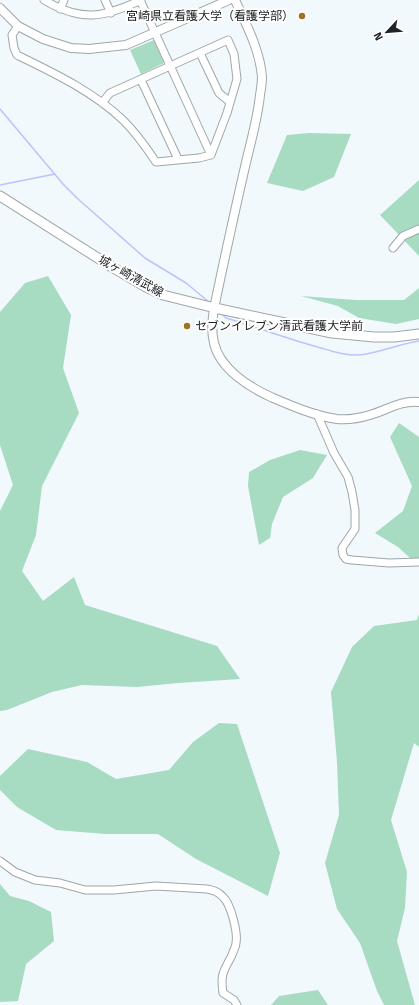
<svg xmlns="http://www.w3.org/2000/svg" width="419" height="1005" font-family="'Fira Sans','Noto Sans JP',sans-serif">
  <rect width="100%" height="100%" fill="#f1f9fc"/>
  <path fill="#a7dbc2" d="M 154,40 L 164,63 L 141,74 L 130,50 Z
    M 309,133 L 351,134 L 334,177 L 303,191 L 267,183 L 287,135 Z
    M 419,180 L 419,256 L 380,215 Z
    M 48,276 L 71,315 L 63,368 L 79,413 L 42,486 L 36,535 L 22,571 L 43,601 L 74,577 L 85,605 L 217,646 L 240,679 L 178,683 L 137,687 L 82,685 L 52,692 L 7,710 L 0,711 L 0,511 L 13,485 L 0,445 L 0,312 L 25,283 Z
    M 419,288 L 419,319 L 396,324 L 359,318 L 338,306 L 301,296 L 356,300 L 404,300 Z
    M 399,423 L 419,437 L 419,566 L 398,547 L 375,533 L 403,511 L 412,486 L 390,437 Z
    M 300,450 L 327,455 L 313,478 L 283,497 L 272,524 L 270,538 L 259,545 L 248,486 L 249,472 L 270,460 Z
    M 419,614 L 419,747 L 414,743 L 391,820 L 407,872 L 405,908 L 397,941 L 415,1005 L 384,1005 L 377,991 L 360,943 L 337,909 L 325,863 L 339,815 L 337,762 L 331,692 L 352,647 L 374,626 L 417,620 Z
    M 219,723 L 237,724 L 280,853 L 268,896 L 196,859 L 158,834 L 106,834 L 56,830 L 17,807 L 0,790 L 0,776 L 28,749 L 87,762 L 116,779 L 169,770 L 193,742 Z
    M 0,884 L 10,896 L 29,901 L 51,912 L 54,941 L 26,964 L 18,1001 L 0,1002 Z
    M 318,990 L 328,1005 L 271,1005 L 279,996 Z"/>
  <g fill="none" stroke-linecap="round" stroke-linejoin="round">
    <path stroke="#bcc3fd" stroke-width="1.5" d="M 0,109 L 63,184 L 78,199 L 145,258 L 186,283 L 209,302
      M 0,185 L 55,174
      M 222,314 L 226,318 C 256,327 285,338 314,346 C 329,350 344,356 359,355 C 379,353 399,344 419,341"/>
    <defs>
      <path id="minor" d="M 44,0 C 81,22 103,18 141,0
        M 105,0 L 111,13
        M 140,0 L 211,155
        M 60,9 L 64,0
        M 18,26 L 12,35 L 14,48 L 17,55 C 54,73 94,92 124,121 C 136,133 146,147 156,162 L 199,158 L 211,155
        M 200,53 L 219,93 L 230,102
        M 141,80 L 178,159
        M 102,103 L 110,93 L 228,40 L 234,54 L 237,79 L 227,113 L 211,155
        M 393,248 L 403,236 L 419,229
        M 317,414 L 334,453 L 348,477 L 352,492 L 355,510 L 355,529 L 342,548 L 343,555 L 346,559 L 352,560 L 389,563 L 419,562
        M 0,861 L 15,872 L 35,880 L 60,883 L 85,890 L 114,890 L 156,886 L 207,889 C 213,890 219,892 223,897 C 231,904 238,933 236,943 C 236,947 233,951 232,955 C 224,971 220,973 223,993 L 234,1000 L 237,1005"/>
      <path id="tertiary" d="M 235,0 C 246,24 260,50 262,77 C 262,82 261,89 260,95 C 258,115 253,134 248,154 C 238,196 229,238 220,280 C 216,300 209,323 214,343 C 220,369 249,387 271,397 C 292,406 315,416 337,419 C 347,420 360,418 370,415 C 387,410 401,400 419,402
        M 0,8 L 18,26 L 43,39 L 71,48 L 89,49 L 126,45 L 229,0"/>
      <path id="secondary" d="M 0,196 L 112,267 L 146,287 L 163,295 L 215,308 L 332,333 L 374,337 L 394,337 L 419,334"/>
    </defs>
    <use href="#minor" stroke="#9fa6a9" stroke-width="9"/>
    <use href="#tertiary" stroke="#9fa6a9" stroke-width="10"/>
    <use href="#secondary" stroke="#9fa6a9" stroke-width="11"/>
    <use href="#minor" stroke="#fff" stroke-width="7"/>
    <use href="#tertiary" stroke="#fff" stroke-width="8"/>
    <use href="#secondary" stroke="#fff" stroke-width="9"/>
  </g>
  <g fill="#9f7223" stroke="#fff" stroke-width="1.5">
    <circle cx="302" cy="16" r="4"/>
    <circle cx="187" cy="326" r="4"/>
  </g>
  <g text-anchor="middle" stroke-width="4" stroke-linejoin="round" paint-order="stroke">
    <g font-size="12" fill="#202324" stroke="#fff" text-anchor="end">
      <text x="294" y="20">宮崎県立看護大学（看護学部）</text>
      <text x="195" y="330" text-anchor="start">セブンイレブン清武看護大学前</text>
    </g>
    <g font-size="12" fill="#202324" stroke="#fff">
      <text transform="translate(131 276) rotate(29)" y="4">城ヶ崎清武線</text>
    </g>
  </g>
  <g transform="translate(387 32) rotate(244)" stroke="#ffffff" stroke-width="3" paint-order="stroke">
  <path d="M0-3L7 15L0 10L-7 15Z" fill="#202324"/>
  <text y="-6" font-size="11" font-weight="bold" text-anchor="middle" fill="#202324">N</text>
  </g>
</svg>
